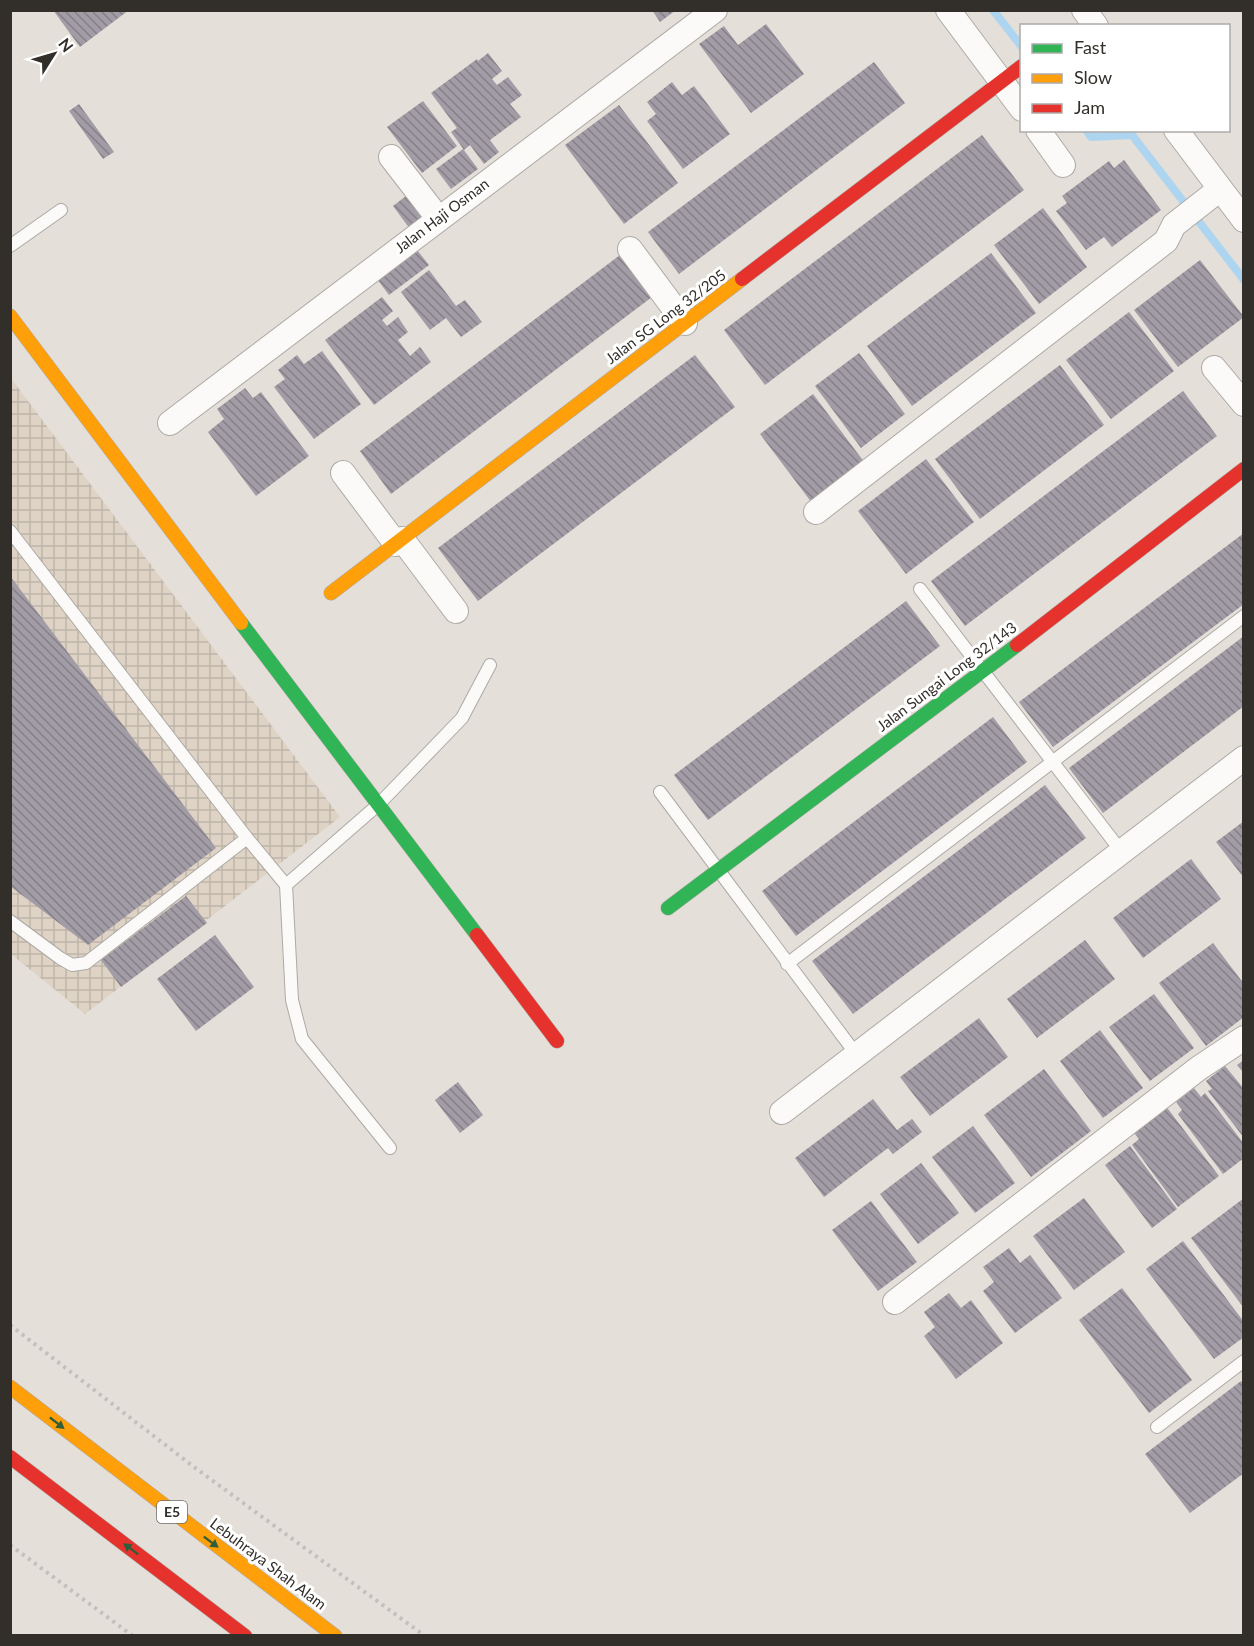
<svg xmlns="http://www.w3.org/2000/svg" width="1254" height="1646" font-family="Lato,sans-serif">
  <defs>
    <pattern id="industrial-grid" width="8" height="8" patternUnits="userSpaceOnUse" patternTransform="scale(1.5)"><rect width="8" height="8" fill="#ded3c5"/><path d="M0 4h8M4 0v8" fill="none" stroke="#bfb5a9"/></pattern>
    <pattern id="building-back-hatch" width="6" height="6" patternUnits="userSpaceOnUse" patternTransform="scale(1.5)"><rect width="6" height="6" fill="#a29ca6"/><path d="M-1 5l2 2M0 0l6 6M5-1l2 2" fill="none" stroke="#858087"/></pattern>
  </defs>
  <rect width="100%" height="100%" fill="#e4dfd8"/>
  <path fill="url(#industrial-grid)" d="M 10,377 L 340,817 L 85,1014 L 11,954 Z"/>
  <g fill="none" stroke-linecap="round" stroke-linejoin="round">
    <path stroke="#add5f0" stroke-width="8" d="M 993,10 L 1022,47
      M 1086,130 L 1091,137 L 1132,135 L 1244,280"/>
  </g>
  <path fill="url(#building-back-hatch)" d="M 53,10 L 129,10 L 80,47 Z
    M 652,10 L 676,10 L 660,22 Z
    M 766,24 L 804,74 L 751,113 L 699,44 L 724,26 L 738,45 Z
    M 488,53 L 502,71 L 492,79 L 497,85 L 508,77 L 522,95 L 510,104 L 521,117 L 490,140 L 499,152 L 484,164 L 470,145 L 464,150 L 451,132 L 457,128 L 431,93 L 477,59 L 478,61 Z
    M 874,62 L 905,103 L 679,274 L 648,232 Z
    M 672,82 L 682,95 L 694,86 L 730,134 L 683,169 L 647,121 L 656,114 L 647,102 Z
    M 423,101 L 457,146 L 422,173 L 387,127 Z
    M 79,104 L 114,152 L 103,159 L 69,111 Z
    M 619,105 L 678,183 L 624,224 L 565,145 Z
    M 982,135 L 1024,190 L 765,385 L 724,330 Z
    M 463,149 L 478,169 L 451,189 L 436,169 Z
    M 1124,160 L 1161,210 L 1112,247 L 1104,237 L 1086,250 L 1056,211 L 1067,203 L 1062,196 L 1109,161 L 1114,168 Z
    M 406,196 L 423,219 L 410,229 L 393,206 Z
    M 1043,208 L 1087,267 L 1039,304 L 994,245 Z
    M 417,250 L 429,265 L 389,295 L 377,279 Z
    M 991,253 L 1036,313 L 912,406 L 867,346 Z
    M 620,255 L 652,297 L 391,494 L 360,451 Z
    M 1200,260 L 1244,317 L 1178,367 L 1134,310 Z
    M 429,270 L 456,306 L 465,300 L 482,322 L 461,337 L 446,318 L 430,330 L 401,292 Z
    M 382,297 L 393,311 L 382,320 L 387,326 L 398,317 L 408,332 L 398,340 L 410,356 L 420,347 L 431,362 L 374,405 L 325,340 Z
    M 1129,312 L 1174,371 L 1111,419 L 1066,360 Z
    M 322,351 L 361,404 L 314,439 L 274,387 L 285,379 L 278,370 L 297,355 L 304,364 Z
    M 859,353 L 905,414 L 861,448 L 815,386 Z
    M 695,355 L 735,407 L 478,601 L 438,548 Z
    M 1060,365 L 1104,425 L 980,519 L 935,459 Z
    M 245,388 L 253,398 L 261,392 L 309,456 L 256,496 L 208,432 L 224,419 L 217,409 Z
    M 1183,391 L 1217,436 L 965,626 L 931,581 Z
    M 813,394 L 865,463 L 812,503 L 760,434 Z
    M 926,459 L 974,522 L 906,574 L 858,511 Z
    M 1244,533 L 1244,604 L 1053,747 L 1019,702 Z
    M 10,576 L 216,848 L 88,945 L 10,886 Z
    M 906,601 L 940,646 L 708,820 L 674,775 Z
    M 1244,636 L 1244,706 L 1103,813 L 1069,768 Z
    M 993,717 L 1027,762 L 796,936 L 762,891 Z
    M 1045,785 L 1086,838 L 853,1014 L 812,961 Z
    M 1244,821 L 1244,878 L 1216,842 Z
    M 1191,859 L 1221,899 L 1143,958 L 1113,918 Z
    M 186,896 L 207,923 L 121,987 L 101,960 Z
    M 215,935 L 254,987 L 196,1031 L 157,979 Z
    M 1085,940 L 1115,979 L 1037,1038 L 1007,999 Z
    M 1213,943 L 1244,984 L 1244,1017 L 1206,1046 L 1159,983 Z
    M 1154,994 L 1194,1048 L 1150,1081 L 1109,1027 Z
    M 979,1018 L 1008,1057 L 930,1116 L 900,1077 Z
    M 1100,1030 L 1143,1088 L 1103,1118 L 1060,1061 Z
    M 1244,1060 L 1244,1073 L 1237,1065 Z
    M 1225,1066 L 1244,1089 L 1244,1138 L 1208,1091 L 1212,1089 L 1206,1081 Z
    M 1044,1069 L 1091,1131 L 1031,1177 L 984,1115 Z
    M 458,1082 L 483,1115 L 460,1133 L 435,1100 Z
    M 1194,1088 L 1201,1097 L 1205,1093 L 1244,1144 L 1244,1158 L 1223,1174 L 1178,1114 L 1182,1110 L 1176,1102 Z
    M 873,1099 L 897,1130 L 912,1119 L 922,1132 L 893,1154 L 888,1148 L 824,1197 L 795,1158 Z
    M 1165,1105 L 1219,1176 L 1178,1207 L 1132,1145 L 1139,1139 L 1132,1130 Z
    M 973,1126 L 1015,1183 L 975,1213 L 932,1157 Z
    M 1130,1146 L 1177,1209 L 1152,1228 L 1105,1165 Z
    M 921,1163 L 959,1213 L 918,1244 L 880,1194 Z
    M 1084,1198 L 1125,1252 L 1074,1290 L 1033,1236 Z
    M 1244,1198 L 1244,1308 L 1191,1238 Z
    M 871,1201 L 917,1262 L 878,1291 L 832,1230 Z
    M 1183,1241 L 1244,1322 L 1244,1337 L 1214,1359 L 1146,1269 Z
    M 1009,1248 L 1020,1263 L 1030,1255 L 1062,1298 L 1015,1333 L 983,1291 L 994,1282 L 983,1267 Z
    M 1122,1288 L 1192,1380 L 1149,1413 L 1079,1320 Z
    M 949,1293 L 961,1308 L 971,1300 L 1003,1343 L 956,1379 L 924,1336 L 935,1327 L 924,1312 Z
    M 1241,1381 L 1244,1385 L 1244,1473 L 1190,1513 L 1145,1454 Z"/>
  <g fill="none" stroke-linecap="round" stroke-linejoin="round">
    <defs>
      <path id="lane" d="M 10,246 L 61,210
        M 10,531 L 247,838 L 286,885 L 379,804 L 462,718 L 490,665
        M 920,589 L 1121,851
        M 660,792 L 856,1054
        M 286,885 L 292,1000 L 302,1039 L 390,1148
        M 10,921 L 60,958 L 72,965 L 86,963 L 247,838
        M 787,964 L 1244,616
        M 1157,1427 L 1244,1361"/>
      <path id="street" d="M 948,10 L 1022,109
        M 1084,10 L 1096,26
        M 1038,130 L 1063,165
        M 1176,130 L 1244,220
        M 391,157 L 438,218
        M 630,249 L 685,323
        M 1214,368 L 1244,404
        M 170,423 L 715,10
        M 343,473 L 396,544
        M 816,512 L 1166,241 L 1174,225 L 1220,189
        M 402,539 L 456,611
        M 782,1112 L 1244,758
        M 895,1302 L 1199,1068 L 1244,1038"/>
      <path id="fast" d="M 241,623 L 477,935
        M 668,908 L 1017,645"/>
      <path id="slow" d="M 10,316 L 241,623
        M 331,593 L 742,279
        M 10,1387 L 335,1636"/>
      <path id="jam" d="M 742,279 L 1022,66
        M 1017,645 L 1244,469
        M 477,935 L 557,1041
        M 10,1457 L 245,1636"/>
    </defs>
    <use href="#lane" stroke="#ada9a4" stroke-width="14"/>
    <use href="#street" stroke="#ada9a4" stroke-width="26"/>
    <use href="#fast" stroke="#ada9a4" stroke-width="15"/>
    <use href="#slow" stroke="#ada9a4" stroke-width="15"/>
    <use href="#jam" stroke="#ada9a4" stroke-width="15"/>
    <path stroke="#c2c0be" stroke-width="4" stroke-dasharray="3 4.5" stroke-linecap="butt" d="M 10,1325 L 194,1467 L 425,1636
      M 10,1545 L 133,1636"/>
    <use href="#lane" stroke="#fbfaf9" stroke-width="12"/>
    <use href="#street" stroke="#fbfaf9" stroke-width="24"/>
    <use href="#fast" stroke="#30b455" stroke-width="14"/>
    <use href="#slow" stroke="#ff9f0a" stroke-width="14"/>
    <use href="#jam" stroke="#e5322d" stroke-width="14"/>
  </g>
  <defs><path id="oneway-solid" d="M-6-.8H1V-3.2L6.5 0L1 3.2V.8H-6Z" transform="scale(1.5)"/></defs>
  <g fill="#315d38">
    <use href="#oneway-solid" transform="translate(57 1423) rotate(38)"/>
    <use href="#oneway-solid" transform="translate(211 1542) rotate(37)"/>
    <use href="#oneway-solid" transform="translate(131 1549) rotate(-143)"/>
  </g>
  <g text-anchor="middle" stroke-width="6" stroke-linejoin="round" paint-order="stroke">
    <rect fill="#fff" stroke="#706d69" stroke-width="1.5" x="157" y="1501" width="30" height="22" rx="4.5"/>
    <g font-size="14" font-weight="bold" fill="#322e29">
      <text x="172" y="1517">E5</text>
    </g>
    <g font-size="15" fill="#322e29" stroke="#fff">
      <text transform="translate(442 216) rotate(-37)" y="5">Jalan Haji Osman</text>
      <text transform="translate(666 317) rotate(-37)" y="5">Jalan SG Long 32/205</text>
      <text transform="translate(947 677) rotate(-37)" y="5">Jalan Sungai Long 32/143</text>
      <text transform="translate(268 1564) rotate(37)" y="5">Lebuhraya Shah Alam</text>
    </g>
  </g>
  <rect width="1254" height="1646" fill="none" stroke="#322e29" stroke-width="24"/>
  <rect x="1020" y="24" width="210" height="108" fill="#ffffff" stroke="#adaba9" stroke-width="1.5"/>
  <rect x="1032" y="44" width="30" height="9" fill="#30b455" stroke="#adaba9" stroke-width="1.5"/>
  <text x="1074" y="54" font-size="18" fill="#322e29">Fast</text>
  <rect x="1032" y="74" width="30" height="9" fill="#ff9f0a" stroke="#adaba9" stroke-width="1.5"/>
  <text x="1074" y="84" font-size="18" fill="#322e29">Slow</text>
  <rect x="1032" y="104" width="30" height="9" fill="#e5322d" stroke="#adaba9" stroke-width="1.5"/>
  <text x="1074" y="114" font-size="18" fill="#322e29">Jam</text>
  <g transform="translate(54 54) rotate(53)" stroke="#ffffff" stroke-width="4.5" paint-order="stroke">
  <path d="M0-4.5L10 22L0 15L-10 22Z" fill="#322e29"/>
  <text y="-9" font-size="16" font-weight="bold" text-anchor="middle" fill="#322e29">N</text>
  </g>
</svg>
